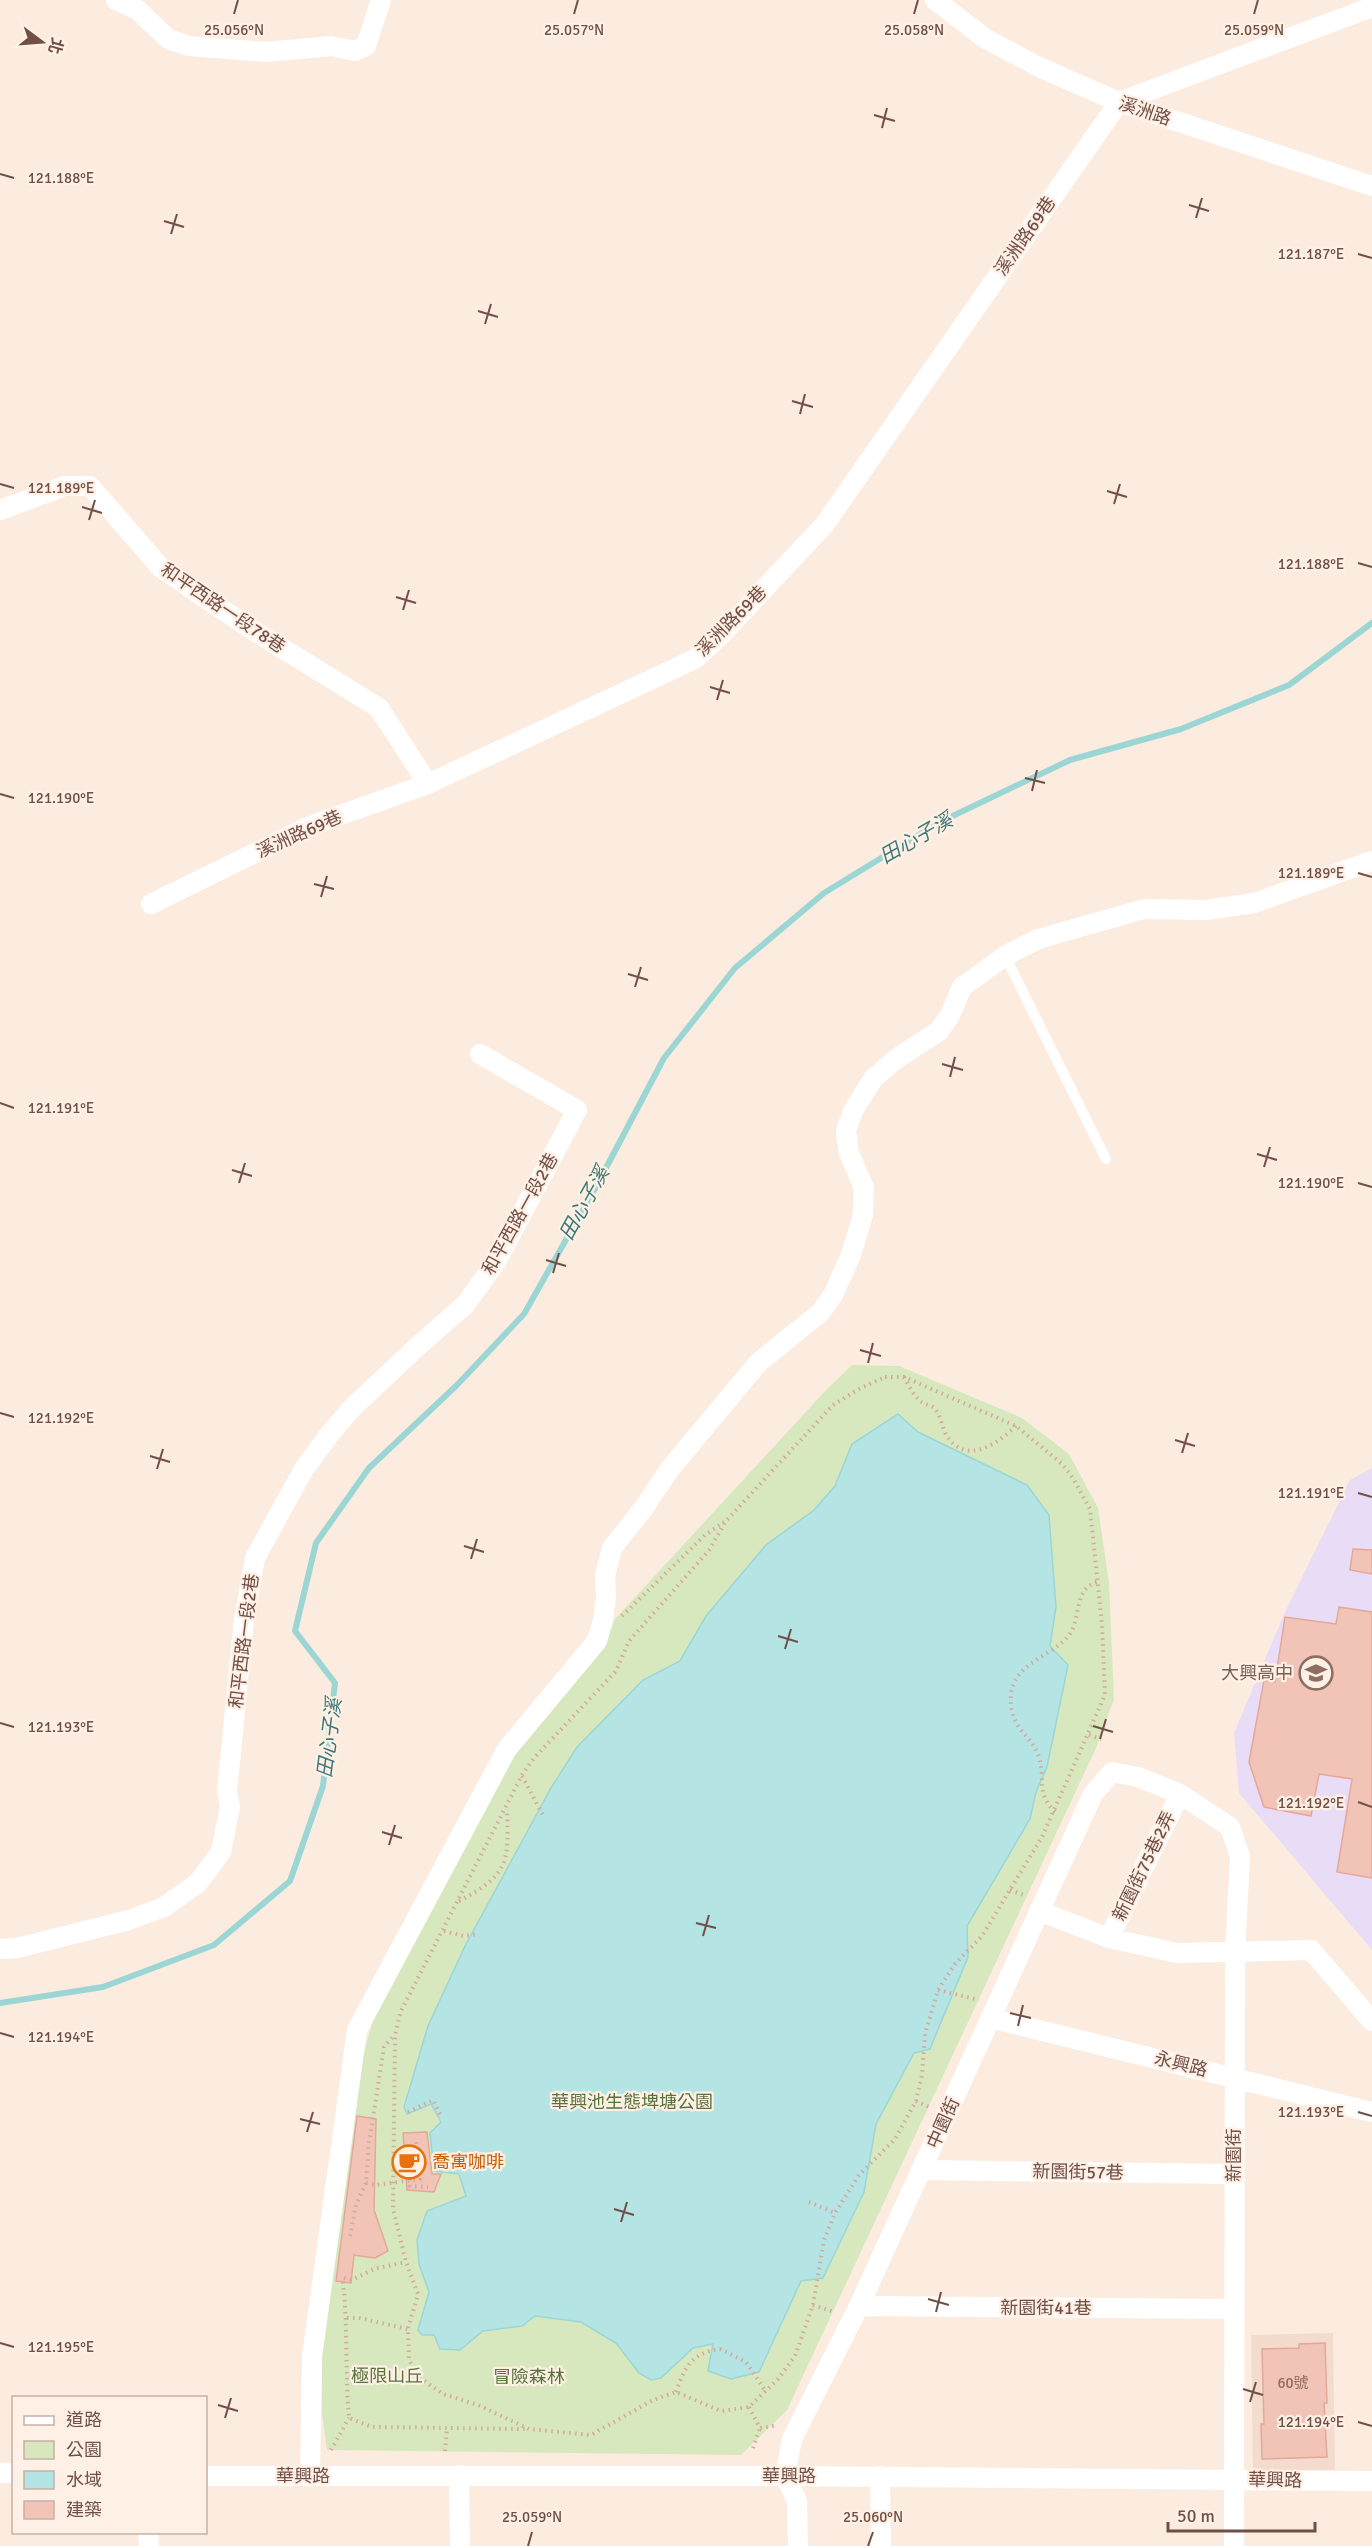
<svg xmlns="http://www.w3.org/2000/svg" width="1372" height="2546" font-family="Signika,'Noto Sans TC',sans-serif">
  <rect width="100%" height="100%" fill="#fcecdf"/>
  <path fill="#f3dcce" d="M 1333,2333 L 1335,2470 L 1253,2471 L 1251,2335 Z"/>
  <path fill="#e9dcf7" d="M 1372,1468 L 1372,1950 L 1239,1793 L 1234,1733 L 1285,1612 L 1350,1480 Z"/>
  <path fill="#d7e8be" d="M 852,1365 L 899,1366 L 1022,1418 L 1069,1454 L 1098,1508 L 1109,1583 L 1114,1699 L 1096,1748 L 787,2410 L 741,2455 L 327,2450 L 322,2414 L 322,2346 L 361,2064 L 376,2008 L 507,1757 L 596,1655 L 615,1619 L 827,1389 Z"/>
  <path fill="#b4e4e3" stroke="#9bd6d5" stroke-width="1.5" d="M 898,1414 L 918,1432 L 1027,1485 L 1049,1515 L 1056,1607 L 1050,1646 L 1068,1665 L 1047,1767 L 1036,1792 L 1030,1819 L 967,1926 L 968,1957 L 930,2049 L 914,2053 L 876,2124 L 864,2192 L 823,2278 L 801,2281 L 759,2372 L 731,2379 L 708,2371 L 713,2344 L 693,2348 L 661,2378 L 651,2380 L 639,2373 L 616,2343 L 581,2322 L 535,2316 L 522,2326 L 483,2331 L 460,2350 L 440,2349 L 434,2335 L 422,2335 L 418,2330 L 429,2292 L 419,2264 L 417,2240 L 427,2211 L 466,2196 L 459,2174 L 434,2171 L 430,2133 L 441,2122 L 431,2104 L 407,2114 L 404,2107 L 428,2026 L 465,1946 L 551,1788 L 577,1747 L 643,1680 L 680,1661 L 706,1616 L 766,1545 L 814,1510 L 835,1486 L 852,1444 Z"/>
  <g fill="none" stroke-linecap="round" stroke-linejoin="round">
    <path stroke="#9bd6d5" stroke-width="6" d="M 0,2003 L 103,1987 L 214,1945 L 290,1881 L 323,1786 L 335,1683 L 295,1631 L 316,1543 L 369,1468 L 457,1385 L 524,1314 L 597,1185 L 664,1058 L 735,968 L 824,893 L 940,822 L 1070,760 L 1181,729 L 1289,685 L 1372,623"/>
  </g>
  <path fill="#f1c4b7" stroke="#e3a898" stroke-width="1.5" d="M 1353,1549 L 1372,1550 L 1372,1574 L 1350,1570 Z
    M 1339,1607 L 1372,1612 L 1372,1878 L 1337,1872 L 1352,1779 L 1319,1774 L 1311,1816 L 1264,1807 L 1249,1762 L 1264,1680 L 1275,1682 L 1285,1617 L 1336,1624 Z
    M 357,2116 L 376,2119 L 374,2210 L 388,2251 L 375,2258 L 354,2255 L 351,2283 L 336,2281 Z
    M 427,2132 L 432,2174 L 441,2174 L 434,2192 L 407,2190 L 403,2133 Z
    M 1325,2343 L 1327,2403 L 1324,2403 L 1327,2457 L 1262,2459 L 1261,2424 L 1264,2424 L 1262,2349 L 1299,2348 L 1299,2344 Z"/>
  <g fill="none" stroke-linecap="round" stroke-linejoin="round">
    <path stroke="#d5a89b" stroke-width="4" stroke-dasharray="1.5 4.5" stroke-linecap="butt" d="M 885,1377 L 904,1377 L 1016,1426 L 1062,1464 L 1073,1478 L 1090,1509 L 1102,1624 L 1105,1695 L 1042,1837 L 982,1936 L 955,1964 L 938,1990 L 925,2034 L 922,2075 L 916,2101 L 895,2139 L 859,2175 L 835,2213 L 824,2240 L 813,2305 L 795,2356 L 778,2379 L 749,2407 L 721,2411 L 676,2392 L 653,2400 L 591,2435 L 529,2429 L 478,2405 L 443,2394 L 419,2377 L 409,2360 L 408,2329 L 418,2294 L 406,2262 L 393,2209 L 395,2035 L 401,2011 L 522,1775 L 534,1758 L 616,1671 L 629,1641 L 710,1549 L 725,1522 L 833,1405 L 859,1389 Z
      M 904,1377 C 909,1386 914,1397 923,1403 C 927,1405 933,1406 935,1409 C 942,1417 942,1431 949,1439 C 969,1465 999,1442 1016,1426
      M 622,1616 L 705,1535 L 724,1522
      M 1089,1735 L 1101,1739
      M 522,1776 L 543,1815
      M 1055,1812 C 1035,1792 1046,1780 1039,1757 C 1034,1740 1018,1732 1013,1715 C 999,1662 1054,1660 1071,1632 C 1081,1615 1074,1589 1097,1582
      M 1010,1890 L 1027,1896
      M 459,1901 C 509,1875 509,1862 507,1809
      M 444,1931 L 464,1936 L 478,1934
      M 938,1990 L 979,2000
      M 916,2101 L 929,2107
      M 408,2112 L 433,2100 L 441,2116
      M 410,2179 L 410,2186 L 428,2187
      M 366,2183 L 376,2185 L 420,2179 L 416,2141
      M 809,2202 L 835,2213
      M 350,2236 L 356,2205 L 366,2183 L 369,2143 L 384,2047 L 394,2035
      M 344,2278 L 352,2280 L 374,2269 L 406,2262
      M 343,2282 C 348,2327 345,2373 349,2418 L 372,2427 L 525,2429
      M 813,2305 L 834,2312
      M 347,2318 L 359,2318 L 408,2329
      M 676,2392 C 685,2367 691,2353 720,2349 L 746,2362 L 766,2392
      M 749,2407 L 760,2428 L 774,2426
      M 753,2448 L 760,2428
      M 331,2450 L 349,2418
      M 445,2451 L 447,2428"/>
    <path stroke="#fff" stroke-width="10" d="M 1005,956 L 1106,1159"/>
    <path stroke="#fff" stroke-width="20" d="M 116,0 L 138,10 L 168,39 L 189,46 L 266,52 L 331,46 L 355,51 L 366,46 L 381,0
      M 935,0 L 986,39 L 1041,68 L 1119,102 L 1372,186
      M 0,510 L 65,486 L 90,486 L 161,568 L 248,627 L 379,708 L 428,784
      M 151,904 L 312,825 L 428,784 L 695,659 L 719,637 L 825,524 L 1119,102 L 1372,7
      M 1039,1911 L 1109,1938 L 1177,1953 L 1311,1950 L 1372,2021
      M 1109,1938 L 1180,1794
      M 0,1949 L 17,1948 L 129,1920 L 164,1907 L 198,1883 L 221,1852 L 230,1806 L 227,1792 L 244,1619 L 255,1558 L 304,1469 L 329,1435 L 351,1409 L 418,1346 L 465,1305 L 496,1262 L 577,1110 L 480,1054
      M 990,2018 L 1372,2112
      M 923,2170 L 1234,2174
      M 859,2306 L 1234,2309
      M 0,2473 L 14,2473
      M 459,2475 L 460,2546
      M 206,2476 L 785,2476 L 1372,2481
      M 880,2476 L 881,2546
      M 310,2477 L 312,2357 L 357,2030 L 507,1749 L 597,1641 L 603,1621 L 606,1596 L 605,1576 L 612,1548 L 643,1509 L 669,1470 L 759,1362 L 820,1313 L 833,1295 L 851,1255 L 863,1215 L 864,1188 L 849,1153 L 846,1131 L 853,1111 L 873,1079 L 896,1059 L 939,1031 L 950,1015 L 962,987 L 1005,956 L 1038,939 L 1144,909 L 1206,910 L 1254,903 L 1372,861
      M 148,2532 L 149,2546
      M 798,2546 L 797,2501 L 785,2476 L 792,2439 L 859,2306 L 1093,1794 L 1112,1772 L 1138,1777 L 1180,1794 L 1230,1827 L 1240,1856 L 1235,1952 L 1234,2546"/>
  </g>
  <path fill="none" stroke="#714f47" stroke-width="2" d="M 234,14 L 238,0M 574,14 L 578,0M 914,14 L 918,0M 1254,14 L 1258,0M 874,115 L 895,121M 882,128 L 887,108M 0,174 L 14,178M 1189,205 L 1209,211M 1196,218 L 1202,198M 164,221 L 184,227M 171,234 L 177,214M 1358,254 L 1372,258M 478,311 L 498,317M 485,324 L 491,304M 792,401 L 813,407M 800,414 L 805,394M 0,484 L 14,488M 1107,491 L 1127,497M 1114,504 L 1120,484M 82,507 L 102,513M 89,520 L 95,500M 1358,563 L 1372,567M 396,597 L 416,603M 403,610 L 409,590M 710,687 L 730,693M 717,700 L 723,680M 1025,778 L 1045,783M 1032,791 L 1037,770M 0,794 L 14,798M 1358,873 L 1372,877M 314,884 L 334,889M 321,897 L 327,876M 628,974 L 648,980M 635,987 L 641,967M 942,1064 L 963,1070M 950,1077 L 955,1057M 0,1103 L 14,1108M 1257,1154 L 1277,1160M 1264,1167 L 1270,1147M 232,1170 L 252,1176M 239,1183 L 245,1163M 1358,1183 L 1372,1187M 546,1260 L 566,1266M 553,1273 L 559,1253M 860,1350 L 881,1356M 868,1363 L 873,1343M 0,1413 L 14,1417M 1175,1440 L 1195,1446M 1182,1453 L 1188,1433M 150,1456 L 170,1462M 157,1469 L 163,1449M 1358,1493 L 1372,1497M 464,1546 L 484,1552M 471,1559 L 477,1539M 778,1636 L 798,1642M 785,1649 L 791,1629M 0,1723 L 14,1727M 1093,1726 L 1113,1732M 1100,1739 L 1106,1719M 1358,1802 L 1372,1807M 382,1832 L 402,1838M 389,1845 L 395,1825M 696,1923 L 716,1928M 703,1936 L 709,1915M 1010,2013 L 1031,2018M 1018,2026 L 1023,2005M 0,2033 L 14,2037M 1358,2112 L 1372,2116M 300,2119 L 320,2124M 307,2132 L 313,2112M 614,2209 L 634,2215M 621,2222 L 627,2202M 928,2299 L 949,2305M 936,2312 L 941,2292M 0,2343 L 14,2347M 1243,2389 L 1263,2395M 1250,2402 L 1256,2382M 218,2405 L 238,2411M 225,2418 L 231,2398M 1358,2422 L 1372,2426M 528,2546 L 532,2532M 868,2546 L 873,2532"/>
  <defs>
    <symbol id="school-ring" viewBox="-11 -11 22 22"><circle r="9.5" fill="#fff0e5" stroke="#8d6e63" stroke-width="1.5"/><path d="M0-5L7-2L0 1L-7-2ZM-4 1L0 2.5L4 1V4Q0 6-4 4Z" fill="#8d6e63"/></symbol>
    <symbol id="cafe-ring" viewBox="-11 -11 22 22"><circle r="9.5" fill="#fff0e5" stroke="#e8710a" stroke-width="1.5"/><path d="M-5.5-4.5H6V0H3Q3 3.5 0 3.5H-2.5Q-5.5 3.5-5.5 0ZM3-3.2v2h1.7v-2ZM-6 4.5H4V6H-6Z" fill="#e8710a"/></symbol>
  </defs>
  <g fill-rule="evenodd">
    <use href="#school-ring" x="1297" y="1654" width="38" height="38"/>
    <use href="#cafe-ring" x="390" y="2143" width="38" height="38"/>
  </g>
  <g text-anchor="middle" stroke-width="4.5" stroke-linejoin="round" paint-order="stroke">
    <g font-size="15" fill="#916c63">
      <text x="1293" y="2388">60號</text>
    </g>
    <g font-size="18" fill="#714f47" stroke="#fff0e5">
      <text transform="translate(1145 111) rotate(19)" y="6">溪洲路</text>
      <text transform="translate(1025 236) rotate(-55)" y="6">溪洲路69巷</text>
      <text transform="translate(223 608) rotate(34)" y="6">和平西路一段78巷</text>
      <text transform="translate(731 621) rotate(-45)" y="6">溪洲路69巷</text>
      <text transform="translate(299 834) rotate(-24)" y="6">溪洲路69巷</text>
      <text transform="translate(520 1214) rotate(-61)" y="6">和平西路一段2巷</text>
      <text transform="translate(244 1641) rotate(-83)" y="6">和平西路一段2巷</text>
      <text transform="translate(1144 1866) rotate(-64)" y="6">新園街75巷2弄</text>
      <text transform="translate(1181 2064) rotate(14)" y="6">永興路</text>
      <text transform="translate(943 2123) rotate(-66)" y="6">中園街</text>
      <text transform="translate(1234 2155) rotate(-90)" y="6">新園街</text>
      <text transform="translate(1078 2172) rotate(1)" y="6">新園街57巷</text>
      <text x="1046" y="2314">新園街41巷</text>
      <text x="303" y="2482">華興路</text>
      <text x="789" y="2482">華興路</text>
      <text transform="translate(1275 2480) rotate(1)" y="6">華興路</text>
    </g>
    <g font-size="18" fill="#785e54" stroke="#fff0e5" text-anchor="end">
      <text x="1293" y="1679">大興高中</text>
    </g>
    <g font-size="18" fill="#56723d" stroke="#fff0e5">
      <text x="632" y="2108">華興池生態埤塘公園</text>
      <text x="387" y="2382">極限山丘</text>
      <text x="529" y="2383">冒險森林</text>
    </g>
    <g font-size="18" fill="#c56008" stroke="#fff0e5" text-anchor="start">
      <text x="432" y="2168">喬寓咖啡</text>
    </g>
    <g font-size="20" font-style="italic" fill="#3c7877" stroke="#fff0e5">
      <text transform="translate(916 838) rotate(-30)" y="7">田心子溪</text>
      <text transform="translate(584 1203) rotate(-61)" y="7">田心子溪</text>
      <text transform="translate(329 1738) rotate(-83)" y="7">田心子溪</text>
    </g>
  </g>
  <g font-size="15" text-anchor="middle" fill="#714f47" stroke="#fff0e5" stroke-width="4.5" stroke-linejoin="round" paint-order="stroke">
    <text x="234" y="35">25.056°N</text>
    <text x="574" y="35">25.057°N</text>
    <text x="914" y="35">25.058°N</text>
    <text x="1254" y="35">25.059°N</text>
    <text x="61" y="183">121.188°E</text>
    <text x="1311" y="259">121.187°E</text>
    <text x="61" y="493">121.189°E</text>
    <text x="1311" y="569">121.188°E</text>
    <text x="61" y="803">121.190°E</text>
    <text x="1311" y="878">121.189°E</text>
    <text x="61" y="1113">121.191°E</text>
    <text x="1311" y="1188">121.190°E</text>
    <text x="61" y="1423">121.192°E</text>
    <text x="1311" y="1498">121.191°E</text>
    <text x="61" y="1732">121.193°E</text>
    <text x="1311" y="1808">121.192°E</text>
    <text x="61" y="2042">121.194°E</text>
    <text x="1311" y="2117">121.193°E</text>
    <text x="61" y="2352">121.195°E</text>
    <text x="1311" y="2427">121.194°E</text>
    <text x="532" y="2522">25.059°N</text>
    <text x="873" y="2522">25.060°N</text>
  </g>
  <rect x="12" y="2396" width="195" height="138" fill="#fff0e5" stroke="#c6b0a6" stroke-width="1.5"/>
  <rect x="24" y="2416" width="30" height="9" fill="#ffffff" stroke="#c6b0a6" stroke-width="1.5"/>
  <text x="66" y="2426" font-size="18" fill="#714f47">道路</text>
  <rect x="24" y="2441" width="30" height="18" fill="#d7e8be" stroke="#c6b0a6" stroke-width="1.5"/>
  <text x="66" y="2456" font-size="18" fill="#714f47">公園</text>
  <rect x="24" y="2471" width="30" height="18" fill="#b4e4e3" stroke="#c6b0a6" stroke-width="1.5"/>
  <text x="66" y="2486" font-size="18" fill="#714f47">水域</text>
  <rect x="24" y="2501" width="30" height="18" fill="#f1c4b7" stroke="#c6b0a6" stroke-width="1.5"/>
  <text x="66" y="2516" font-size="18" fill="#714f47">建築</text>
  <g transform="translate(42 42) rotate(106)" stroke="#fff0e5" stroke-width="4.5" paint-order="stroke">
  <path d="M0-4.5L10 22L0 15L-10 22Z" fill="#714f47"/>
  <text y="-9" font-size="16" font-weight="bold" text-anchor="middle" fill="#714f47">北</text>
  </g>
  <path d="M1168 2522v9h147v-9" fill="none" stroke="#714f47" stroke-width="3"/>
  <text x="1177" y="2522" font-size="18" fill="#714f47" stroke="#fff0e5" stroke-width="4.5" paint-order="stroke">50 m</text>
</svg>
